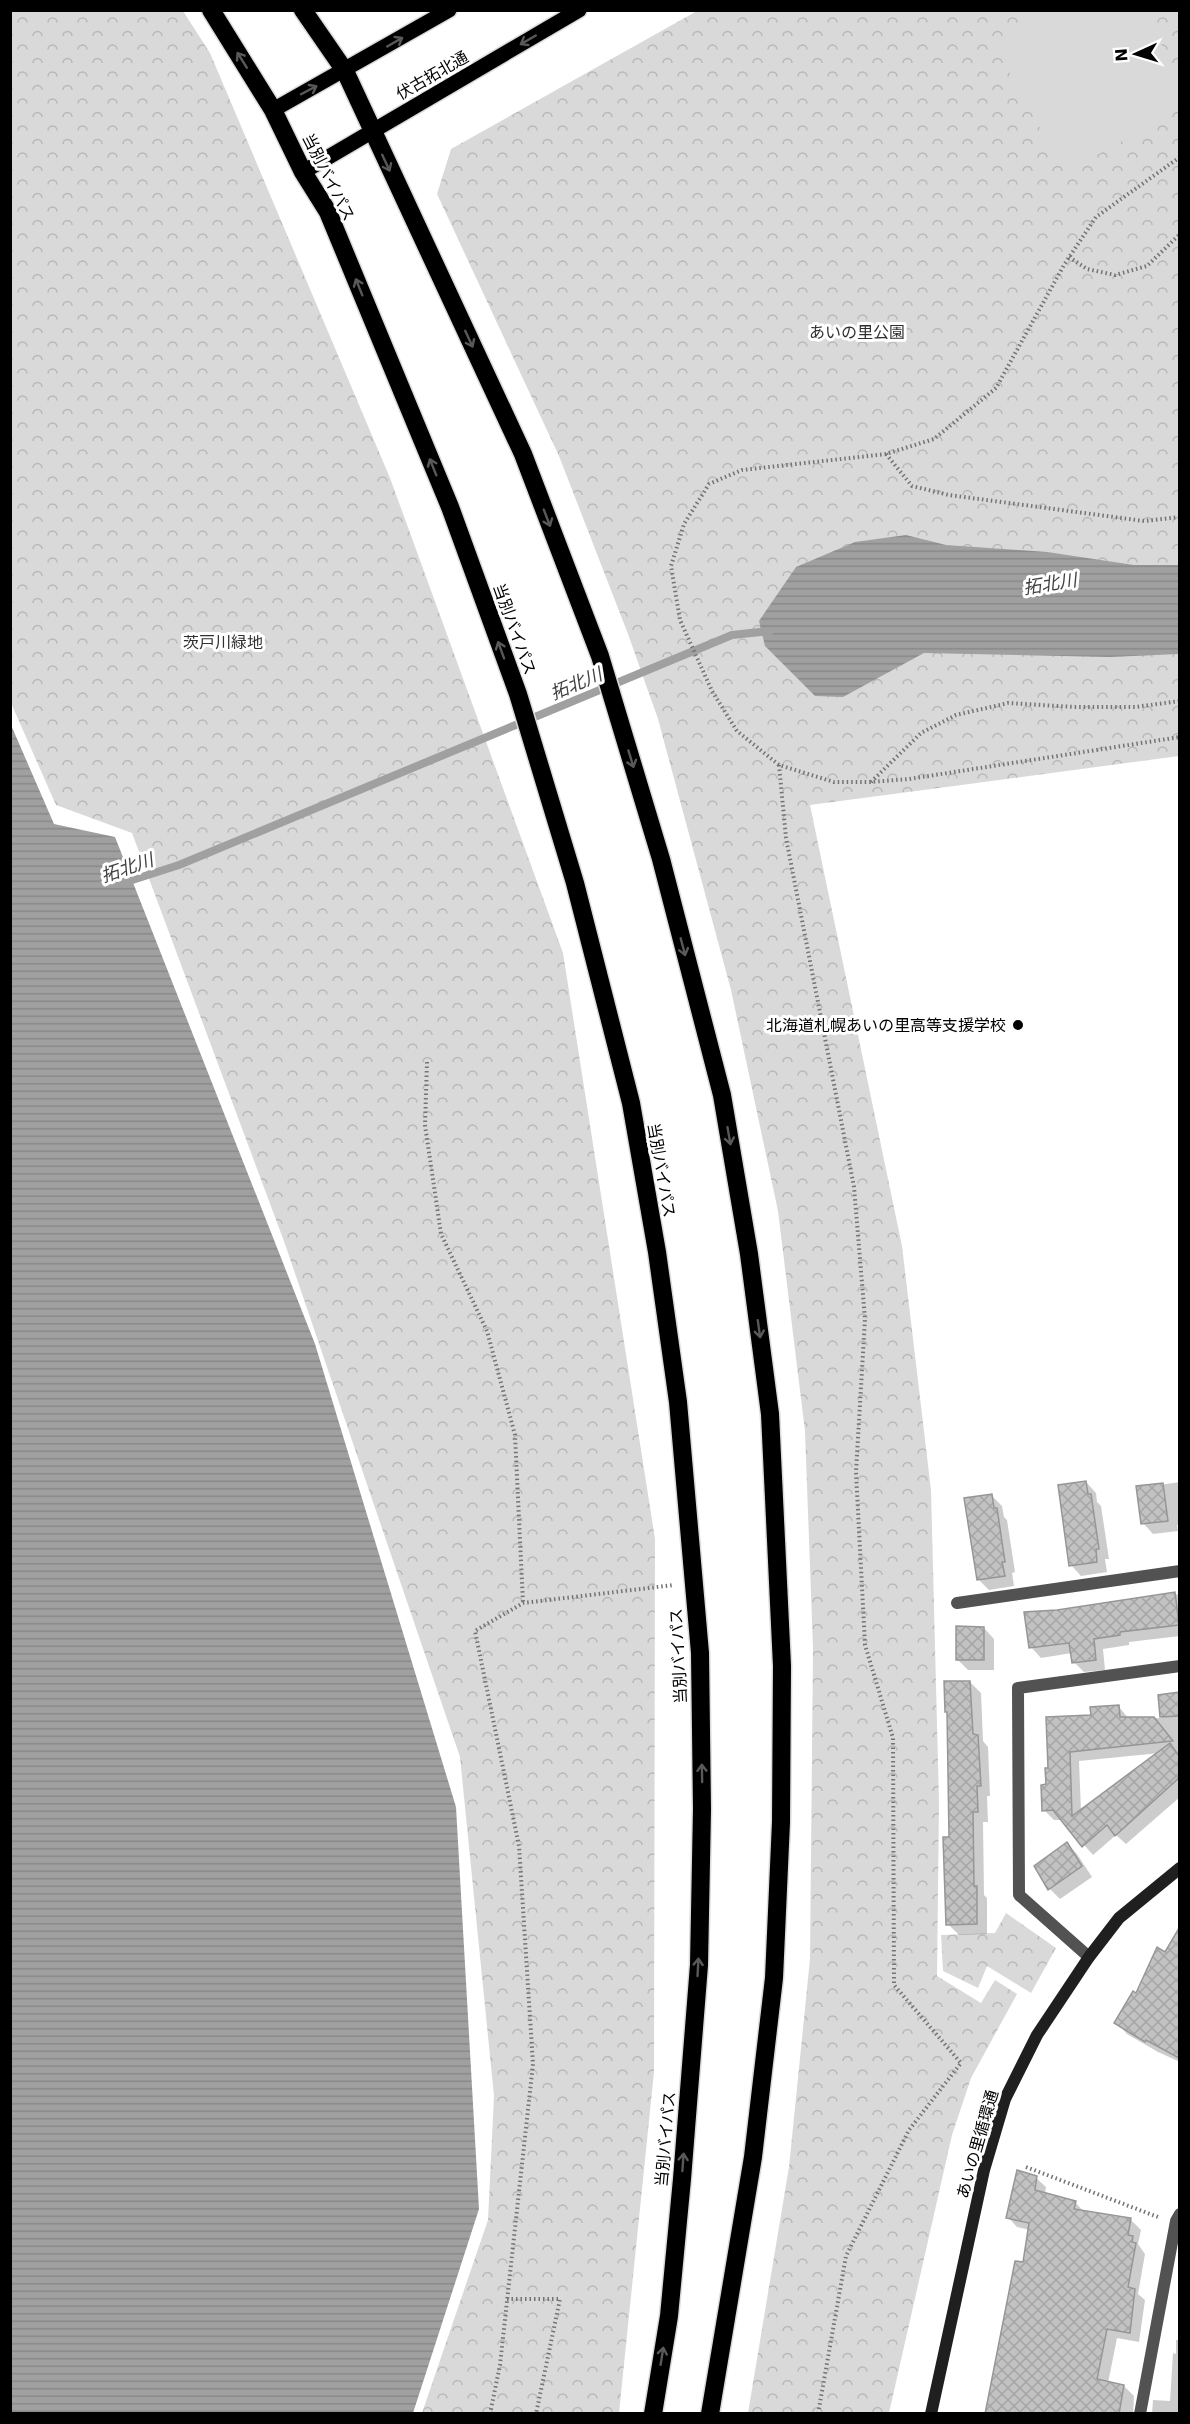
<svg xmlns="http://www.w3.org/2000/svg" width="1190" height="2424" font-family="'DejaVu Sans','Noto Sans JP',sans-serif">
  <defs>
    <pattern id="park-crowns" width="20" height="18" patternUnits="userSpaceOnUse" patternTransform="scale(1.5)"><rect width="20" height="18" fill="#d9d9d9"/><path d="M2 6a3 3 0 1 1 6 0M12 15a3 3 0 1 1 6 0" fill="none" stroke="#b8b8b8"/></pattern>
    <pattern id="water-rules" width="6" height="5" patternUnits="userSpaceOnUse" patternTransform="scale(1.5)"><rect width="6" height="5" fill="#a0a0a0"/><path d="M0 2.5h6" fill="none" stroke="#888"/></pattern>
    <pattern id="building-cross-hatch" width="8" height="8" patternUnits="userSpaceOnUse" patternTransform="scale(1.5)"><rect width="8" height="8" fill="#c2c2c2"/><path d="M0 0l8 8M0 8l8-8" fill="none" stroke="#a5a5a5"/></pattern>
  </defs>
  <rect width="100%" height="100%" fill="#fff"/>
  <path fill="url(#park-crowns)" d="M 10,11 L 183,11 L 210,53 L 390,478 L 563,953 L 655,1539 L 654,2072 L 619,2413 L 422,2413 L 488,2220 L 494,2096 L 460,1757 L 285,1244 L 132,833 L 56,805 L 11,703 Z
    M 697,11 L 1179,11 L 1179,756 L 810,805 L 902,1246 L 931,1490 L 939,1802 L 937,1976 L 981,2003 L 995,1980 L 1017,1994 L 971,2078 L 952,2135 L 889,2413 L 748,2413 L 789,2167 L 810,1959 L 813,1648 L 805,1431 L 778,1211 L 731,990 L 658,719 L 628,634 L 559,456 L 437,194 L 451,149 Z
    M 1006,1913 L 1056,1948 L 1031,1993 L 987,1966 L 978,1988 L 943,1971 L 941,1935 L 995,1933 Z"/>
  <path fill="#d9d9d9" d="M 1051,11 L 1143,11 L 1179,77 L 1179,109 L 1065,173 L 993,43 Z"/>
  <path fill="url(#water-rules)" d="M 906,535 L 946,545 L 1047,552 L 1134,565 L 1179,565 L 1179,654 L 1110,657 L 924,653 L 843,697 L 815,696 L 765,646 L 759,621 L 796,567 L 855,542 Z
    M 11,725 L 54,824 L 115,837 L 315,1344 L 456,1807 L 479,2209 L 413,2413 L 11,2413 Z"/>
  <path fill="#0003" fill-rule="evenodd" d="M 1086,1482 L 1096,1493 L 1097,1502 L 1101,1506 L 1109,1559 L 1105,1559 L 1107,1572 L 1081,1576 L 1071,1565 Z
    M 1180,1482 L 1180,1524 L 1177,1525 L 1178,1531 L 1153,1534 L 1143,1523 L 1138,1488 Z
    M 991,1495 L 1002,1506 L 1004,1517 L 1007,1520 L 1015,1572 L 1012,1573 L 1014,1586 L 989,1590 L 978,1579 Z
    M 1180,1594 L 1180,1636 L 1129,1642 L 1129,1645 L 1103,1649 L 1105,1670 L 1084,1672 L 1074,1662 L 1072,1653 L 1041,1658 L 1031,1647 L 1057,1611 Z
    M 984,1628 L 994,1639 L 994,1670 L 968,1670 L 958,1660 Z
    M 970,1682 L 981,1693 L 983,1741 L 988,1747 L 990,1796 L 987,1796 L 988,1822 L 983,1822 L 984,1895 L 987,1898 L 987,1934 L 959,1935 L 948,1924 L 951,1838 L 949,1714 L 946,1711 Z
    M 1180,1694 L 1180,1797 L 1126,1844 L 1116,1835 L 1093,1855 L 1062,1820 L 1054,1820 L 1044,1810 L 1050,1769 L 1093,1717 L 1119,1707 L 1129,1719 L 1162,1718 L 1159,1697 ZM 1160,1753 L 1081,1811 L 1079,1761 Z
    M 1067,1844 L 1077,1854 L 1092,1877 L 1060,1899 L 1050,1889 L 1036,1867 Z
    M 1180,1930 L 1180,2062 L 1158,2052 L 1127,2034 L 1116,2022 L 1166,1954 Z
    M 1036,2178 L 1046,2187 L 1045,2194 L 1075,2202 L 1084,2212 L 1131,2220 L 1141,2230 L 1138,2244 L 1145,2254 L 1138,2294 L 1145,2300 L 1139,2342 L 1117,2338 L 1108,2383 L 1124,2386 L 1134,2396 L 1133,2414 L 987,2414 L 1024,2264 L 1030,2230 L 1017,2227 L 1008,2217 Z
    M 1176,2340 L 1180,2340 L 1180,2414 L 1152,2414 L 1153,2400 L 1170,2401 L 1173,2353 L 1176,2354 Z"/>
  <g fill="none" stroke-linecap="round" stroke-linejoin="round">
    <path stroke="#a0a0a0" stroke-width="8" d="M 123,883 L 179,865 L 732,635 L 770,631"/>
  </g>
  <path fill="url(#building-cross-hatch)" stroke="#969696" stroke-width="1.5" d="M 1086,1481 L 1088,1494 L 1091,1494 L 1099,1549 L 1096,1549 L 1097,1562 L 1069,1566 L 1058,1485 Z
    M 1163,1483 L 1168,1521 L 1141,1524 L 1136,1486 Z
    M 992,1494 L 994,1508 L 997,1508 L 1005,1562 L 1002,1562 L 1005,1576 L 977,1580 L 964,1498 Z
    M 1175,1592 L 1179,1625 L 1120,1632 L 1120,1635 L 1094,1639 L 1096,1660 L 1072,1663 L 1069,1643 L 1029,1648 L 1024,1612 L 1057,1610 Z
    M 956,1626 L 984,1627 L 984,1660 L 956,1660 Z
    M 944,1681 L 970,1681 L 973,1734 L 978,1735 L 981,1786 L 977,1786 L 978,1812 L 973,1812 L 974,1886 L 977,1886 L 977,1924 L 946,1925 L 943,1837 L 949,1837 L 947,1712 L 945,1712 Z
    M 1179,1692 L 1179,1716 L 1160,1717 L 1158,1695 Z
    M 1119,1705 L 1120,1717 L 1154,1717 L 1173,1741 L 1070,1752 L 1072,1816 L 1170,1743 L 1179,1756 L 1179,1778 L 1115,1836 L 1107,1825 L 1082,1847 L 1053,1810 L 1042,1811 L 1041,1785 L 1046,1784 L 1045,1768 L 1048,1768 L 1046,1717 L 1091,1715 L 1090,1707 Z
    M 1067,1842 L 1082,1866 L 1048,1890 L 1034,1866 Z
    M 1179,1928 L 1179,2058 L 1146,2040 L 1145,2042 L 1114,2023 L 1133,1991 L 1136,1993 L 1157,1947 L 1165,1952 Z
    M 1017,2170 L 1037,2176 L 1035,2190 L 1076,2201 L 1074,2209 L 1131,2218 L 1128,2235 L 1133,2236 L 1132,2242 L 1136,2243 L 1128,2287 L 1135,2289 L 1130,2333 L 1107,2329 L 1097,2379 L 1124,2385 L 1119,2414 L 985,2414 L 1015,2261 L 1023,2262 L 1029,2223 L 1006,2218 Z"/>
  <g fill="none" stroke-linecap="round" stroke-linejoin="round">
    <defs>
      <path id="primary" d="M 273,110 L 449,10
        M 303,172 L 579,10"/>
      <path id="highway" d="M 211,10 L 273,110 L 303,172 L 328,212 L 450,507 L 518,694 L 575,883 L 631,1103 L 657,1252 L 678,1402 L 700,1653 L 702,1809 L 699,1965 L 682,2179 L 669,2316 L 653,2414
        M 303,10 L 345,71 L 523,454 L 600,656 L 661,859 L 722,1095 L 749,1254 L 770,1414 L 782,1666 L 781,1822 L 774,1978 L 753,2157 L 710,2414"/>
    </defs>
    <use href="#primary" stroke="#dbdbdb" stroke-width="18"/>
    <use href="#highway" stroke="#dbdbdb" stroke-width="21"/>
    <path stroke="#747474" stroke-width="4" stroke-dasharray="1.5 3" stroke-linecap="butt" d="M 1180,157 L 1096,217 L 1064,265 L 996,388 L 934,439 L 886,454 L 742,470 L 709,484 L 684,524 L 671,566 L 680,620 L 712,691 L 737,731 L 779,765 L 834,782 L 870,782 L 909,779 L 1180,737
      M 1069,257 L 1087,269 L 1115,275 L 1147,266 L 1180,234
      M 886,454 L 912,486 L 949,495 L 1144,521 L 1180,517
      M 779,765 L 786,838 L 854,1187 L 865,1319 L 856,1472 L 865,1645 L 893,1738 L 894,1985 L 961,2063 L 909,2130 L 846,2256 L 818,2414
      M 871,782 L 921,733 L 956,715 L 1008,703 L 1074,707 L 1135,707 L 1180,701
      M 427,1062 L 425,1125 L 441,1234 L 487,1331 L 515,1435 L 523,1603
      M 1026,2167 L 1158,2217
      M 507,2299 L 560,2299 L 536,2414
      M 490,2414 L 500,2365 L 533,2064 L 519,1846 L 475,1631 L 523,1603 L 674,1585"/>
    <path stroke="#525252" stroke-width="12" d="M 957,1603 L 1180,1571
      M 1089,1957 L 1019,1895 L 1018,1688 L 1180,1666
      M 1140,2414 L 1176,2221 L 1180,2214"/>
    <path stroke="#1f1f1f" stroke-width="12" d="M 931,2414 L 984,2170 L 1005,2099 L 1037,2035 L 1089,1957 L 1119,1918 L 1180,1868"/>
    <use href="#primary" stroke="#000" stroke-width="15"/>
    <use href="#highway" stroke="#000" stroke-width="18"/>
  </g>
  <defs><path id="oneway-shaft" d="M-6 0H5M1.5-3L5.5 0L1.5 3" fill="none" stroke-width="1.6" stroke-linecap="round" stroke-linejoin="round" transform="scale(1.5)"/></defs>
  <g stroke="#595959">
    <use href="#oneway-shaft" transform="translate(528 40) rotate(150)"/>
    <use href="#oneway-shaft" transform="translate(395 42) rotate(-30)"/>
    <use href="#oneway-shaft" transform="translate(242 60) rotate(-122)"/>
    <use href="#oneway-shaft" transform="translate(309 90) rotate(-28)"/>
    <use href="#oneway-shaft" transform="translate(386 163) rotate(65)"/>
    <use href="#oneway-shaft" transform="translate(359 287) rotate(-112)"/>
    <use href="#oneway-shaft" transform="translate(469 339) rotate(65)"/>
    <use href="#oneway-shaft" transform="translate(433 467) rotate(-112)"/>
    <use href="#oneway-shaft" transform="translate(547 518) rotate(69)"/>
    <use href="#oneway-shaft" transform="translate(501 650) rotate(-110)"/>
    <use href="#oneway-shaft" transform="translate(631 759) rotate(73)"/>
    <use href="#oneway-shaft" transform="translate(683 947) rotate(75)"/>
    <use href="#oneway-shaft" transform="translate(729 1136) rotate(80)"/>
    <use href="#oneway-shaft" transform="translate(759 1329) rotate(82)"/>
    <use href="#oneway-shaft" transform="translate(702 1773) rotate(-91)"/>
    <use href="#oneway-shaft" transform="translate(698 1967) rotate(-87)"/>
    <use href="#oneway-shaft" transform="translate(683 2162) rotate(-86)"/>
    <use href="#oneway-shaft" transform="translate(662 2356) rotate(-81)"/>
  </g>
  <circle fill="#000" stroke="#fff" stroke-width="2" cx="1018" cy="1025" r="6"/>
  <g text-anchor="middle" stroke-width="6" stroke-linejoin="round" paint-order="stroke">
    <g font-size="16" fill="#000" stroke="#fff">
      <text transform="translate(432 75) rotate(-30)" y="6">伏古拓北通</text>
      <text transform="translate(329 177) rotate(63)" y="6">当別バイパス</text>
      <text transform="translate(515 629) rotate(70)" y="6">当別バイパス</text>
      <text transform="translate(662 1170) rotate(80)" y="6">当別バイパス</text>
      <text transform="translate(678 1656) rotate(-93)" y="6">当別バイパス</text>
      <text transform="translate(665 2139) rotate(-85)" y="6">当別バイパス</text>
      <text transform="translate(977 2144) rotate(-74)" y="6">あいの里循環通</text>
    </g>
    <g font-size="16" fill="#303030" stroke="#fff">
      <text x="857" y="338">あいの里公園</text>
      <text x="223" y="648">茨戸川緑地</text>
    </g>
    <g font-size="16" fill="#000" stroke="#fff" text-anchor="end">
      <text x="1006" y="1031">北海道札幌あいの里高等支援学校</text>
    </g>
    <g font-size="18" font-style="italic" fill="#414141" stroke="#fff">
      <text transform="translate(1050 584) rotate(-9)" y="6">拓北川</text>
      <text transform="translate(576 684) rotate(-23)" y="6">拓北川</text>
      <text transform="translate(127 868) rotate(-19)" y="6">拓北川</text>
    </g>
  </g>
  <rect width="1190" height="2424" fill="none" stroke="#000000" stroke-width="24"/>
  <g transform="translate(1136 54) rotate(266)" stroke="#ffffff" stroke-width="4.5" paint-order="stroke">
  <path d="M0-4.5L10 22L0 15L-10 22Z" fill="#000000"/>
  <text y="-9" font-size="16" font-weight="bold" text-anchor="middle" fill="#000000">N</text>
  </g>
</svg>
